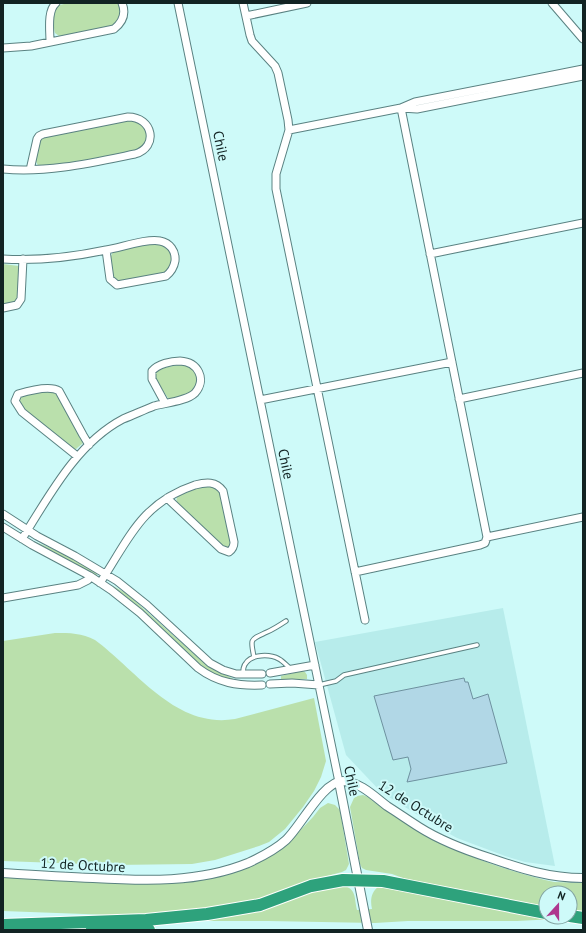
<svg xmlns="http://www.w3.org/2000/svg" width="586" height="933" font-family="'PT Sans',sans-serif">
  <rect width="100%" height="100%" fill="#cefaf9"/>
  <path fill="#b7eceb" d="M 503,608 L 555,866 L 525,862 L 505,856 L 457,838 L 432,824 L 381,792 L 346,755 L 315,642 Z"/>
  <path fill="#bae0ac" d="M 68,3 L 119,3 C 123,12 120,22 111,27 L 59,36 L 55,33 C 53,27 53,11 58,6 C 61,4 65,4 68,3 Z
    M 128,120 L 140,121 C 149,133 149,137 141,149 L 69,164 L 41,167 C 31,164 37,143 42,138 Z
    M 153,243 C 170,242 181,264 165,273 C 162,274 156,274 153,275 C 141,277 130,280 118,282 L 112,277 L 110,258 L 113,252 Z
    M 3,264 L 19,266 L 20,268 L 19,297 L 17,302 L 3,306 Z
    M 182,364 C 196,365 203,384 190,393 C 185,397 174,399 168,398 L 156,380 L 155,374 L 159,369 Z
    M 49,391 L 58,394 L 81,439 L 83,443 L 76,449 L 74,449 L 20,407 L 18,402 L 20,396 Z
    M 211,485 L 217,488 L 221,495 L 231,543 L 230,546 L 227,548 L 223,547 L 179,506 C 177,502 175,500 178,496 L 203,486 Z
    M 33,541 C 55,549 76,560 96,572 L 98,578 L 35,544 Z
    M 111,585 L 126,593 L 203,662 L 235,680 L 219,677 L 201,666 L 112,587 Z
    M 55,633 C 70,633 82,633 95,640 C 137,671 176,729 235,719 L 314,698 L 326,761 L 321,777 L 314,791 L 303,807 L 285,829 L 269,842 L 259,846 L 215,860 L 192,864 L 113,865 L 3,861 L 3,641 Z
    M 302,671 L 305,672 L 307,675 L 307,679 L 281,679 L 281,676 Z
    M 363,795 L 368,797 C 420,838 481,864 545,880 L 554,882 L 583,883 L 583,913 L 570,911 L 570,893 L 546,893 L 546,908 L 422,885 L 392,874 L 366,870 L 362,868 L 360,864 L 350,807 L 354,798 L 357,796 Z
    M 328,803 L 335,805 L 340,810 L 349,864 L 346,870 L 342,872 L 316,879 L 275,896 L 219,909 L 138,916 L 3,911 L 3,877 L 138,884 L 214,877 L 290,841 L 313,817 L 320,808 Z
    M 342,885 C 357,889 354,897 357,910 L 372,909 C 370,900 371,892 379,886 L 555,919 L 517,921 L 408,921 L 375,923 L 268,921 L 179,921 L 270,907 L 316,890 Z"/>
  <path fill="#b1d7e6" stroke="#6e919f" d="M 464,678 L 465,682 L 468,682 L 473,699 L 488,694 L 507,763 L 407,782 L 411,769 L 408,757 L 393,760 L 374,696 Z"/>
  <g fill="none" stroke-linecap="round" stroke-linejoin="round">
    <defs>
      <path id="service" d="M 254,657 C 250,638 250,640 267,632 C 274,629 280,625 286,621
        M 243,675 C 243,670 243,666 246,663 C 252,654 270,654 279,659 C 283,661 287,666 291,669
        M 319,685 L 336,681 L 344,675 L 477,645"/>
      <path id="minor" d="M 178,3 L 339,782
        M 243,3 L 250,35 L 252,41 L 275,66 L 278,73 L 288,120 L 289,130 L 276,174 L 276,189 L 365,620
        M 552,3 L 583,39
        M 246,16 L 307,3
        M 50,42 C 50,30 47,11 56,3
        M 3,48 L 31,46 L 114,29 C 123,22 126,13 122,3
        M 583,69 L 415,102 L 401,108 L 417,109 L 583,76
        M 289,130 L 401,108 L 487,537 L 485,543 L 480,545 L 355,572
        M 3,169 C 48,173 91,163 135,154 C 159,147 153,117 128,117 L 43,134 L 39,136 L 37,139 L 30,170
        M 430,254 L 583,223
        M 3,259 C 37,261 73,257 106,250 C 120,248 147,238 160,241 C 170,243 176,251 175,261 C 174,267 171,272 166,276 L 117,285 L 110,279 L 106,250
        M 3,308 L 17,305 L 21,299 L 23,259
        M 459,399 L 583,373
        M 260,400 L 452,362
        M 77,456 L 22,412 L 15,401 L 18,394 C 28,391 50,385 59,391 L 83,435 L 89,445
        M 3,514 L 37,536 L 75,556 L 117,581 L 147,605 L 210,663 L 223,670 L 236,674 L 262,674
        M 3,527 L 32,545 L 90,576 L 111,590 L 140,613 L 198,668 C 218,683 238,686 262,685
        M 487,537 L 583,517
        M 22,539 C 49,496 77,443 123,419 C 133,415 144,410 154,406 C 165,403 187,401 195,393 C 207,379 198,362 180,361 C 171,361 158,364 152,371 L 152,379 L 165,403
        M 100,583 C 129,539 141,503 195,485 C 206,482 216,481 223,491 L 234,542 C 234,546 233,549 229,552 L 221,549 L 167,498
        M 3,598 L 78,585 L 88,580 L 90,576
        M 270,673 L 315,665
        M 270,684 L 292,683 L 319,685"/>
      <path id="tertiary" d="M 339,782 L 368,930
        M 3,873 C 33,875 63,877 93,878 C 145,881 199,883 248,863 C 261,857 275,850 286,840 C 301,826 323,781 343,781 C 360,782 374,796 387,806 C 398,813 408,820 419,827 C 441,841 465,850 490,858 C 522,869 549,878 583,878"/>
      <path id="motorway" d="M 570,916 L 583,918
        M 3,925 L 146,920 L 207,914 L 260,905 L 311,886 L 343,880 L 383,881 L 546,913
        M 92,929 L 149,930"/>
    </defs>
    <use href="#service" stroke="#5a8282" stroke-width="5.5"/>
    <use href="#minor" stroke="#5a8282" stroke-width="9"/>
    <use href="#tertiary" stroke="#5a8282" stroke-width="10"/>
    <use href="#motorway" stroke="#fff" stroke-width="14"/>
    <use href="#service" stroke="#fff" stroke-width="3.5"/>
    <use href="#minor" stroke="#fff" stroke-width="7"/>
    <use href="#tertiary" stroke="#fff" stroke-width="8"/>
    <use href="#motorway" stroke="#2ea27c" stroke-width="12"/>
  </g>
  <g text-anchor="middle" stroke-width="4" stroke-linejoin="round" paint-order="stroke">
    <g font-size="14" fill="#122323" stroke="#cefaf9">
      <text transform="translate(221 146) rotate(78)" y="5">Chile</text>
      <text transform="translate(286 464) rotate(78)" y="5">Chile</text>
      <text transform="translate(352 781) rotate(78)" y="5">Chile</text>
      <text transform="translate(416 806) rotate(32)" y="5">12 de Octubre</text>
      <text transform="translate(83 865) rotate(3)" y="5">12 de Octubre</text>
    </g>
  </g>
  <rect width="586" height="933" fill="none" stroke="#122323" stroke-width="8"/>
  <g transform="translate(558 905) rotate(21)"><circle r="19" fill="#cefaf9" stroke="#83a4a3"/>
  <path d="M0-3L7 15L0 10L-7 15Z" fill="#ae378e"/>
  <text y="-6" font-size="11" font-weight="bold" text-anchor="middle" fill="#122323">N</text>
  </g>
</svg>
